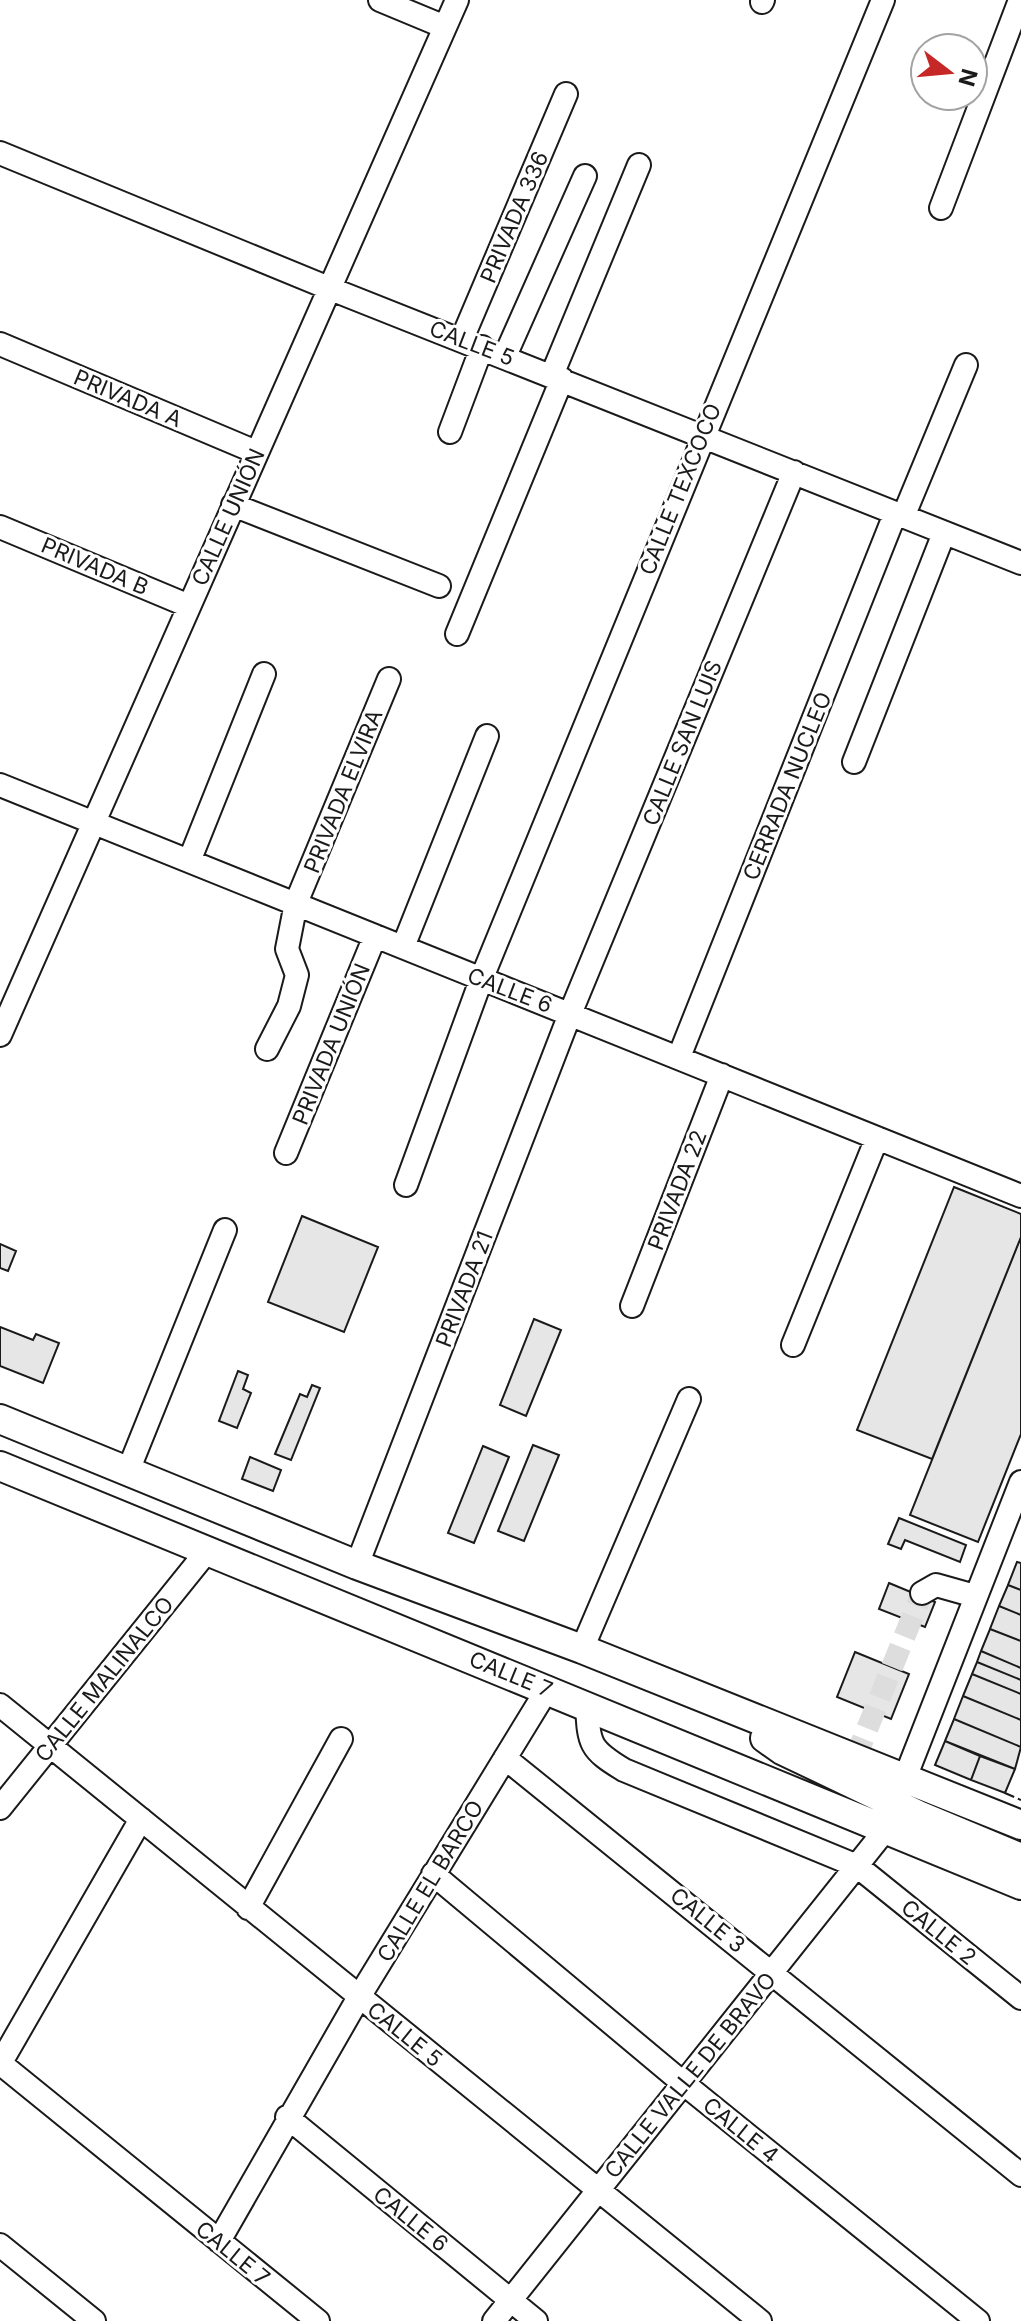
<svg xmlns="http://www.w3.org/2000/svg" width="1021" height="2321" font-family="Inter,sans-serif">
  <rect width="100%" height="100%" fill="#fff"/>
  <path fill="#e6e6e6" stroke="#1a1a1a" stroke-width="2" d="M 954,1187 L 1021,1214 L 1021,1237 L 932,1459 L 857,1430 Z
    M 302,1216 L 378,1247 L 344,1332 L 268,1302 Z
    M 1021,1237 L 1021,1434 L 978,1542 L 910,1515 Z
    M 0,1244 L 16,1251 L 8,1271 L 0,1268 Z
    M 534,1319 L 561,1330 L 526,1416 L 500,1405 Z
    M 0,1327 L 33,1340 L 36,1334 L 59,1343 L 43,1383 L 0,1366 Z
    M 238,1371 L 248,1375 L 243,1389 L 251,1393 L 237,1428 L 219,1421 Z
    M 312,1385 L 320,1388 L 291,1460 L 275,1454 L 300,1394 L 307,1397 Z
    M 533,1445 L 559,1455 L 524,1541 L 498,1531 Z
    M 483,1446 L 509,1457 L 474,1543 L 448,1533 Z
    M 250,1457 L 281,1470 L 273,1491 L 242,1479 Z
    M 899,1518 L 966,1545 L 960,1562 L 905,1540 L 901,1549 L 888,1544 Z
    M 1017,1562 L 1021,1563 L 1021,1590 L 1008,1585 Z
    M 889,1583 L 935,1602 L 925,1627 L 879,1609 Z
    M 1008,1585 L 1021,1590 L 1021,1615 L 999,1606 Z
    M 999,1606 L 1021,1615 L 1021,1641 L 990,1629 Z
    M 990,1629 L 1021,1641 L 1021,1668 L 981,1651 Z
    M 981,1651 L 1021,1668 L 1021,1680 L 977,1662 Z
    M 855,1652 L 909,1674 L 891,1719 L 837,1697 Z
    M 977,1662 L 1021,1680 L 1021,1694 L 972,1674 Z
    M 972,1674 L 1021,1694 L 1021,1720 L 963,1696 Z
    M 963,1696 L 1021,1720 L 1021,1747 L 954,1719 Z
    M 954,1719 L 1021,1747 L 1015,1769 L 945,1741 Z
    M 945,1741 L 980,1756 L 971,1780 L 935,1765 Z
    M 980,1756 L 1015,1769 L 1005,1793 L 971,1780 Z"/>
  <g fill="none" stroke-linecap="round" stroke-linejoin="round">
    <path stroke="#ddd" stroke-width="22" stroke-dasharray="22 11" stroke-linecap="butt" d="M 855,1759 L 922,1593"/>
    <defs>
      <path id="minor" d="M 380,0 L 445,27
        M 762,2 L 763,0
        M 0,153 L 331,289 L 1021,563
        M 941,208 L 1020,0
        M 462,339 L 566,94
        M 0,344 L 256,452
        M 505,356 L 585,176
        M 552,375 L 639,165
        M 450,432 L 482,347
        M 233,505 L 439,586
        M 903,517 L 966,365
        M 0,527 L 189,606
        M 457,634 L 562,379
        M 854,762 L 944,533
        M 0,785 L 1021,1196
        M 190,859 L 264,674
        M 403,947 L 487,736
        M 0,1035 L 457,0
        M 267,1049 L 289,1006 L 297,975 L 287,949 L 296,903 L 389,679
        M 679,1057 L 895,514
        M 286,1153 L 375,936
        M 406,1185 L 481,980 L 883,0
        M 632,1306 L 722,1075
        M 793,1345 L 877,1138
        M 128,1471 L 225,1230
        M 357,1565 L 570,1014 L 794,472
        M 922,1593 L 936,1585 L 975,1596
        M 582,1649 L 689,1399
        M 0,1705 L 760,2321
        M 587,1705 C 589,1744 589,1749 624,1770 L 857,1866 L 1021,1998
        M 505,1758 L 1021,2175
        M 905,1778 L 1021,1482
        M 0,1808 L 208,1550
        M 433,1874 L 683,2083 L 978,2321
        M 248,1908 L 341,1739
        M 0,2063 L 318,2321
        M 0,2064 L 141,1819
        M 287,2117 L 536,2321
        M 219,2241 L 359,1997 L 548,1688
        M 0,2245 L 94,2321
        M 494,2321 L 886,1829"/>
      <path id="major" d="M 0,1419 L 357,1565 L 582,1649 L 1021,1825
        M 0,1466 L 1021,1885
        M 765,1738 L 782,1750 L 918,1815 L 1021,1858"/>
    </defs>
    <use href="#minor" stroke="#1a1a1a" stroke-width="26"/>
    <use href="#major" stroke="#1a1a1a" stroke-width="32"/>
    <use href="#minor" stroke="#fff" stroke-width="22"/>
    <use href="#major" stroke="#fff" stroke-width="28"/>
    <path stroke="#1a1a1a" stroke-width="2" stroke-dasharray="10 4" stroke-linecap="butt" d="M 1005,1793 L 1021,1800"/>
  </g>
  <g text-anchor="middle" stroke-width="6" stroke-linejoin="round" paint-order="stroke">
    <g font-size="22" fill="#1a1a1a" stroke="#fff">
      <text transform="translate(514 217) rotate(-67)" y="8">PRIVADA 336</text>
      <text transform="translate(472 343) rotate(21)" y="8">CALLE 5</text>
      <text transform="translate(128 398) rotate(23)" y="8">PRIVADA A</text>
      <text transform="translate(680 489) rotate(-68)" y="8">CALLE TEXCOCO</text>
      <text transform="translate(228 517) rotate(-66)" y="8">CALLE UNIÓN</text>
      <text transform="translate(95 566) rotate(23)" y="8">PRIVADA B</text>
      <text transform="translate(682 743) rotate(-68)" y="8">CALLE SAN LUIS</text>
      <text transform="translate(787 786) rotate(-68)" y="8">CERRADA NUCLEO</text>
      <text transform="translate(343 791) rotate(-68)" y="8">PRIVADA ELVIRA</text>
      <text transform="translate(510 990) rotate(21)" y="8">CALLE 6</text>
      <text transform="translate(331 1044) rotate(-68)" y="8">PRIVADA UNIÓN</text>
      <text transform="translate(677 1190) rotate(-69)" y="8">PRIVADA 22</text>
      <text transform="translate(464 1289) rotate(-69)" y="8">PRIVADA 21</text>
      <text transform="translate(511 1674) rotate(22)" y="8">CALLE 7</text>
      <text transform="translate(104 1679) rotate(-51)" y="8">CALLE MALINALCO</text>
      <text transform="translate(430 1881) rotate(-59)" y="8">CALLE EL BARCO</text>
      <text transform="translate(708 1920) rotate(39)" y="8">CALLE 3</text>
      <text transform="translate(939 1932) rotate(39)" y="8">CALLE 2</text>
      <text transform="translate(405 2034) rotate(39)" y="8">CALLE 5</text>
      <text transform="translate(690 2075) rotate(-51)" y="8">CALLE VALLE DE BRAVO</text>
      <text transform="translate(741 2130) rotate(39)" y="8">CALLE 4</text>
      <text transform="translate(411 2219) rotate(39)" y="8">CALLE 6</text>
      <text transform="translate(233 2253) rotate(39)" y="8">CALLE 7</text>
    </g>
  </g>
  <g transform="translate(949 72) rotate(106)"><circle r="38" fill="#ffffff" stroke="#a3a3a3" stroke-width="2"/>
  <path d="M0-6L14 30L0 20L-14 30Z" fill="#c62828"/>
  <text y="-12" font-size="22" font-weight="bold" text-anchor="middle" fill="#1a1a1a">N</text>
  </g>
</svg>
